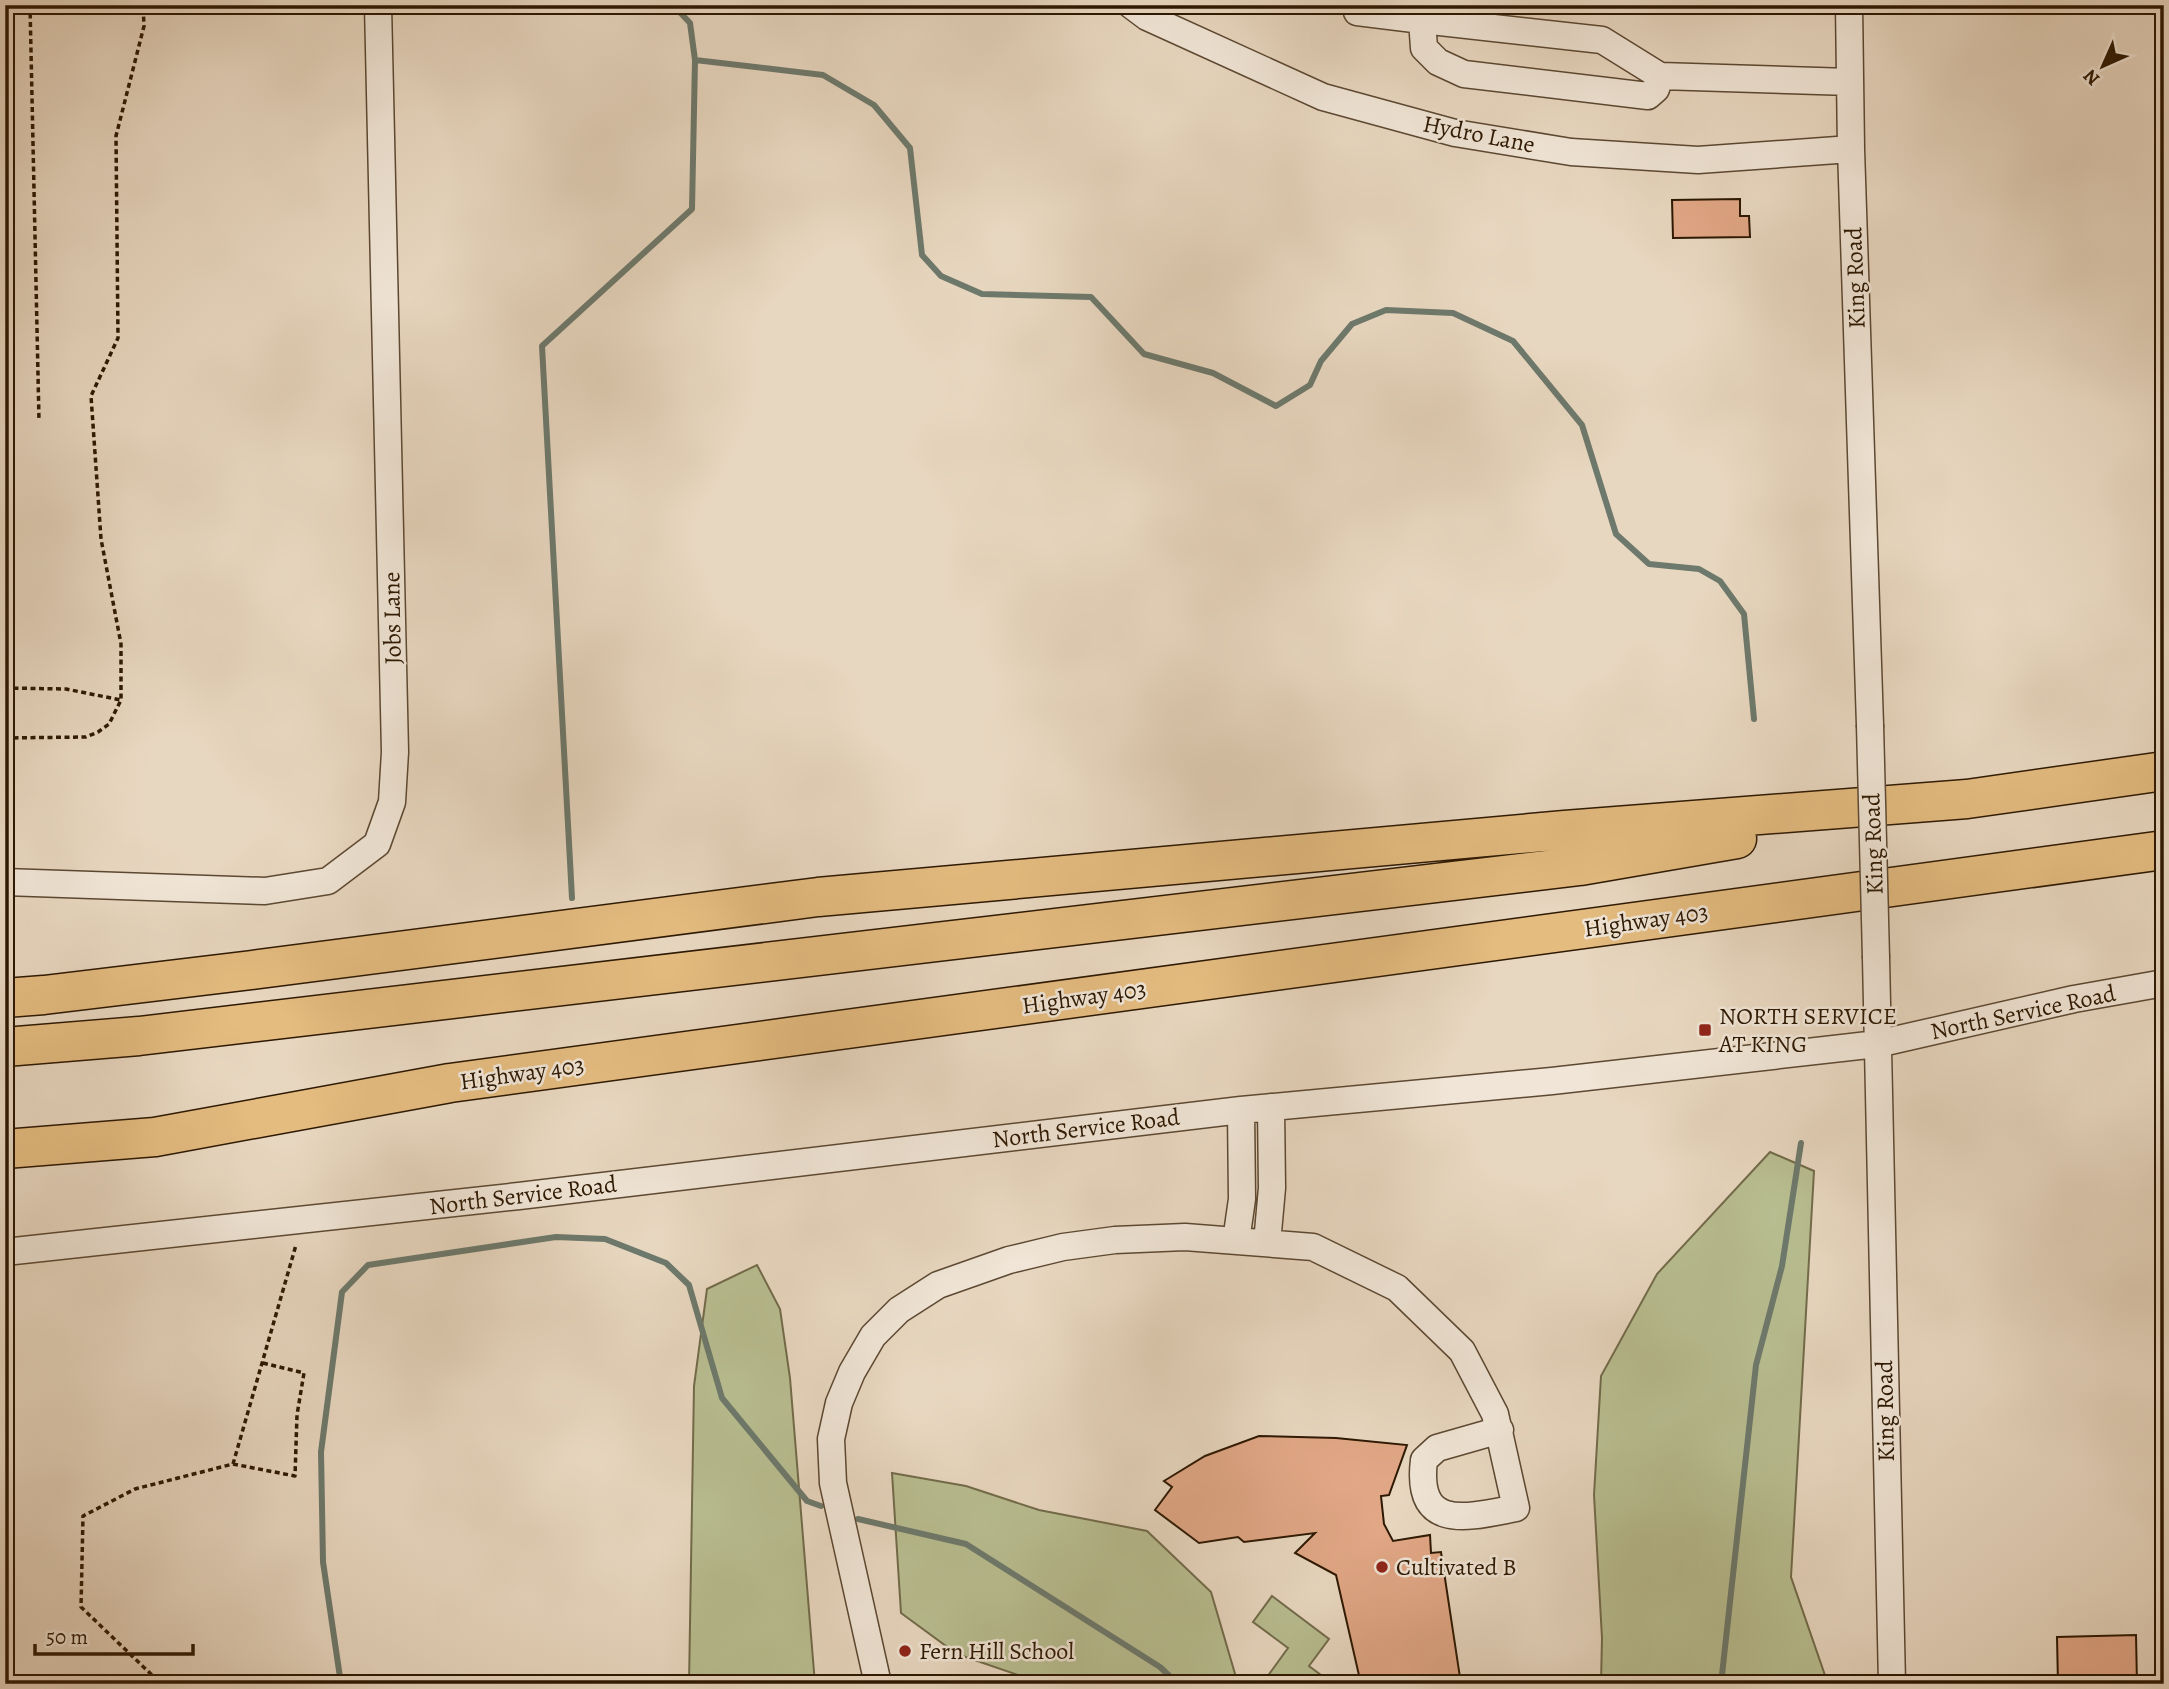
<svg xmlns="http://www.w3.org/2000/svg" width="2169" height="1689" font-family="Alegreya,serif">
  <rect width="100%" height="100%" fill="#e8d7c0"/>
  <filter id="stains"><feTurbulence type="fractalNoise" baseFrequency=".00286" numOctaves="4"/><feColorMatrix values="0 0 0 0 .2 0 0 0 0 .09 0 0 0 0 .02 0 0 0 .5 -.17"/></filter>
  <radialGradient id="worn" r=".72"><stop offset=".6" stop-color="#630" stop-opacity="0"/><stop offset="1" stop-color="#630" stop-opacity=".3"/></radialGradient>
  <path fill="#b8be91" stroke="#726b4a" stroke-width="2" d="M 1770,1152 L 1814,1171 L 1791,1577 L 1828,1684 L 1601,1684 L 1602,1638 L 1594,1495 L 1601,1376 L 1657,1274 Z
    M 757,1265 L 780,1309 L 790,1378 L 815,1684 L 689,1684 L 694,1386 L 707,1289 Z
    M 892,1473 L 966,1486 L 1039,1510 L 1147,1531 L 1211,1592 L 1238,1684 L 1044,1684 L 957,1654 L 901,1613 Z
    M 1272,1596 L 1329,1639 L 1309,1666 L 1333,1684 L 1277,1684 L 1267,1677 L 1288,1648 L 1253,1622 Z"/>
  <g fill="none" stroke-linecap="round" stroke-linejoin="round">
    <path stroke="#6d796c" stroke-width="6" d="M 695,60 L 823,75 L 874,105 L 910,148 L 922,255 L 941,276 L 982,294 L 1091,297 L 1144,354 L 1213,373 L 1276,406 L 1310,385 L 1321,361 L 1352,324 L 1386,310 L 1453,313 L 1513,341 L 1582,425 L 1616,534 L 1649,564 L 1699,569 L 1720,581 L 1744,614 L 1754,719
      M 572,898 L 542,346 L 692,209 L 695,60 L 690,23 L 673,5
      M 858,1519 L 966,1544 L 1160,1667 L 1178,1684
      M 341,1684 L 323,1562 L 321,1452 L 342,1292 L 368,1265 L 556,1237 L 605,1239 L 666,1263 L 689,1285 L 722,1398 L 807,1501 L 821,1506
      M 1721,1684 L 1756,1365 L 1782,1266 L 1801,1143"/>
  </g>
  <path fill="#e1a786" stroke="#2d1802" stroke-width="2" d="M 1740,199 L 1740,216 L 1749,216 L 1750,237 L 1673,238 L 1672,200 Z
    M 1259,1436 L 1336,1438 L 1407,1445 L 1389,1495 L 1381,1496 L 1384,1524 L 1393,1541 L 1430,1535 L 1431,1553 L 1441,1552 L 1461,1684 L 1361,1684 L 1336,1575 L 1295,1553 L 1315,1533 L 1244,1542 L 1238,1537 L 1199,1543 L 1155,1510 L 1172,1487 L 1164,1481 L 1205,1456 Z
    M 2136,1635 L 2137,1684 L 2058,1684 L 2057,1637 Z"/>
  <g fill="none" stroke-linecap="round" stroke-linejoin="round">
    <defs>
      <path id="minor" d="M 1131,5 L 1147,17 L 1323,97 L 1455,133 L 1571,152 L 1698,160 L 1851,149
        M 1849,5 L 1851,149 L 1870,725
        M 1357,12 L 1422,20
        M 1660,76 L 1656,89 L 1648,96 L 1464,74 L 1438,62 L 1424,48 L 1422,20 L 1602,40 L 1660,76 L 1850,82
        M 5,882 L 265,891 L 328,881 L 377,844 L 392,802 L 395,752 L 378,5
        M 1876,958 L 1892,1684
        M 1236,1241 L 1242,1199 L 1241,1110
        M 1267,1243 L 1272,1188 L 1271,1107
        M 5,1252 L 519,1196 L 1241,1110 L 1552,1081 L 1877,1044 L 2074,999 L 2164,983
        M 878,1684 L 833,1483 L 831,1439 L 839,1403 L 852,1372 L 873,1336 L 899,1310 L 938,1285 L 1009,1260 L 1063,1247 L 1115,1240 L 1185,1237 L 1313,1247 L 1397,1288 L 1462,1351 L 1495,1414 L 1516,1508 C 1469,1517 1415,1533 1424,1460 L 1437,1448 L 1500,1430"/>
      <path id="highway" d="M 5,998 L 44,995 L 252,970 L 818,897 L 1565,830 L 1967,799 L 2164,771
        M 5,1047 L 139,1036 L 1580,866 L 1737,839
        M 5,1149 L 155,1137 L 450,1083 L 2164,850"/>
    </defs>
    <use href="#minor" stroke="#5c4832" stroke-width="29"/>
    <use href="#highway" stroke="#2d1802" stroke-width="41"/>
    <path stroke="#2d1802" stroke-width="3.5" stroke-dasharray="5 3.5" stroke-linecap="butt" d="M 30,5 L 39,421
      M 5,688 L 66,689 L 121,700
      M 5,738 L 86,737 L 98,732 L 109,724 L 121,700 L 121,644 L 101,539 L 91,396 L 118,338 L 116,136 L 144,26 L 143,5
      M 233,1464 L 295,1476 L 297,1415 L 304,1373 L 263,1363
      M 184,1684 L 154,1677 L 81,1607 L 83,1516 L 135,1489 L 233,1464 L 296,1245"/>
    <use href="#minor" stroke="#f0e5d6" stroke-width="26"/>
    <use href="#highway" stroke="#e4bc80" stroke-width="38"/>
    <defs>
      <path id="minor-bridge" d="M 1870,725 L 1876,958"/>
    </defs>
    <use href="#minor-bridge" stroke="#5c4832" stroke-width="29" stroke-linecap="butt"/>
    <use href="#minor-bridge" stroke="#f0e5d6" stroke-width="26"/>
  </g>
  <g fill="#8f2418" stroke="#f0e5d6" stroke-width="2.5">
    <rect x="1698" y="1023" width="14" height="14" rx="3.5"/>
    <circle cx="1382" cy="1567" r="7"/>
    <circle cx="905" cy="1651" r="7"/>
  </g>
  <g text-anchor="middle" stroke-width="5" stroke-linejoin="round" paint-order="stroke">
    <g font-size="24" fill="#2d1802" stroke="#f0e5d6">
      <text transform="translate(1479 134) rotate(11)" y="8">Hydro Lane</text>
      <text transform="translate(1855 278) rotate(-92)" y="8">King Road</text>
      <text transform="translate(392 618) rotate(-91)" y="8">Jobs Lane</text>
      <text transform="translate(1873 844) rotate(-92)" y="8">King Road</text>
      <text transform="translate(1646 920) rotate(-8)" y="8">Highway 403</text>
      <text transform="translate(1084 997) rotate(-8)" y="8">Highway 403</text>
      <text transform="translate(2023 1012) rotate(-12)" y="8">North Service Road</text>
      <text transform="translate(522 1073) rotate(-8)" y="8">Highway 403</text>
      <text transform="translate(1086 1128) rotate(-7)" y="8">North Service Road</text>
      <text transform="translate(523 1195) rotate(-7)" y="8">North Service Road</text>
      <text transform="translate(1885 1411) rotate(-91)" y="8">King Road</text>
    </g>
    <g font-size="24" fill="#2d1802" stroke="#f0e5d6" text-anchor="start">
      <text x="1719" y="1024">NORTH SERVICE<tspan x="1719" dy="28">AT KING</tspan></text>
      <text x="1396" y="1575">Cultivated B</text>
      <text x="919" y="1659">Fern Hill School</text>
    </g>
  </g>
  <rect width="2169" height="1689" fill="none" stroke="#e8d7c0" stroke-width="28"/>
  <rect x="7" y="7" width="2155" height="1675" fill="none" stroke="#2d1802" stroke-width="3.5"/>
  <rect x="14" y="14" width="2141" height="1661" fill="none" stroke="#2d1802" stroke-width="2"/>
  <g transform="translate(2103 66) rotate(225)" stroke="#f0e5d6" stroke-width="5" paint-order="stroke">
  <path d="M0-5L12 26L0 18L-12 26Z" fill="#2d1802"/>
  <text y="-10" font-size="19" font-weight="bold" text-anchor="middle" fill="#2d1802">N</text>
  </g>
  <path d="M35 1644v10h158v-10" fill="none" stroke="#2d1802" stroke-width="3.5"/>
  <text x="46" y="1644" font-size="21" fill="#2d1802" stroke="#f0e5d6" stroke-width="5" paint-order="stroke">50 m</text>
  <rect width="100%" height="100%" filter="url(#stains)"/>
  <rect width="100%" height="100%" fill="url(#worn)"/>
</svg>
